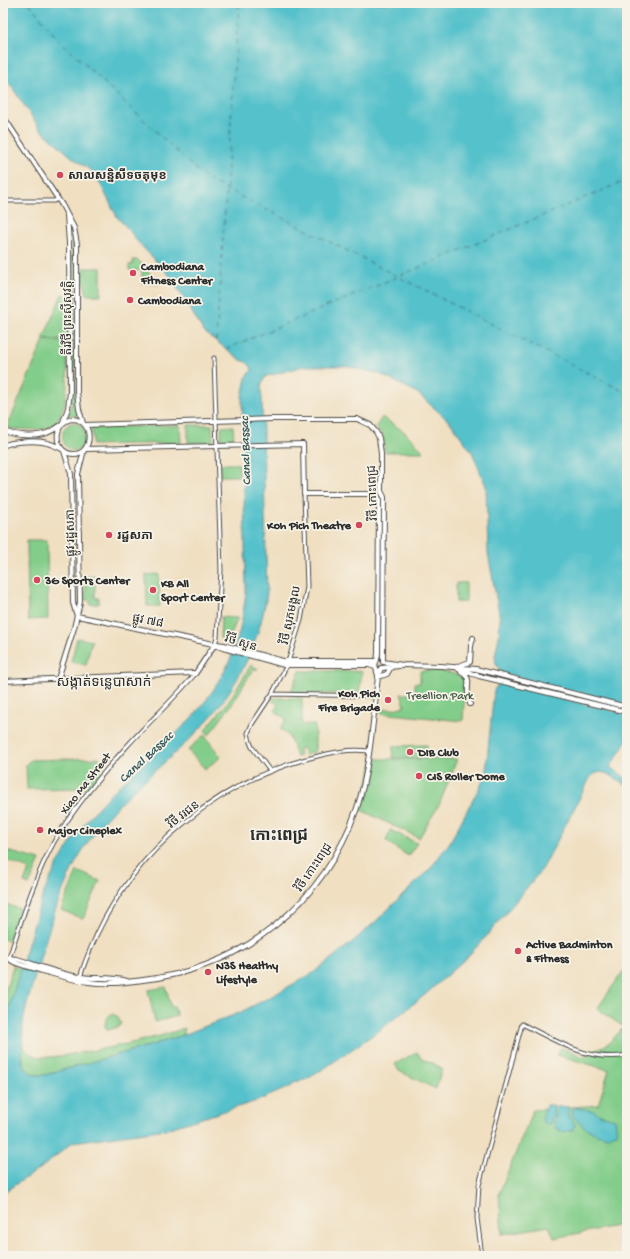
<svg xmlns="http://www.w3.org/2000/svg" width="630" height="1259" font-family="'Gochi Hand','Noto Sans Khmer',sans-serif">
  <rect width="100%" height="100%" fill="#f7f3e8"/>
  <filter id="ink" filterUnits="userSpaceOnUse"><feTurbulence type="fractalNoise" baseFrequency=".025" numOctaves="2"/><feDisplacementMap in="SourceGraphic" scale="8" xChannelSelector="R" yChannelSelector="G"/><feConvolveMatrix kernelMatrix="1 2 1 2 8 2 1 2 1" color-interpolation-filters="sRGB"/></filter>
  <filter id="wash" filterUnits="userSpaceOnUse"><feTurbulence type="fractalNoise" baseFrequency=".012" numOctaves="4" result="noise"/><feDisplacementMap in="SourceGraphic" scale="16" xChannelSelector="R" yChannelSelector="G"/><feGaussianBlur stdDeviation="0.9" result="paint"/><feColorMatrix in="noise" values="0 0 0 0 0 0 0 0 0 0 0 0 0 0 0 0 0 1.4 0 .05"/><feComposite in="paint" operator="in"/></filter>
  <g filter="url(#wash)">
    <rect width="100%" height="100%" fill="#f0dfc1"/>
    <path fill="#83cd8a" stroke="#577c5a" d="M 69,224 L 75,239 L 75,336 L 71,336 L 72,243 Z
      M 133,260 L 138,260 L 159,284 L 142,283 L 142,270 L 129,270 L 129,265 L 133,264 Z
      M 84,268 L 101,268 L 101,295 L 87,295 L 83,280 Z
      M 62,294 L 68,296 L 68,341 L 43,339 Z
      M 44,340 L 66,342 C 67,364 73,418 47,428 C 39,431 20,429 10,429 L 8,425 Z
      M 72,341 L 75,341 L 75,392 L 79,415 L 68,416 L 72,401 Z
      M 382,417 L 406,433 L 424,452 L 385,452 L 383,437 L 376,427 Z
      M 72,423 C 87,422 87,439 81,448 C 64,460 54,428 72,423 Z
      M 180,425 L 181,443 L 92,445 L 93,439 L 91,428 Z
      M 188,425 L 212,425 L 213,442 L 188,443 Z
      M 233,426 L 234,440 L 221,441 L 221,427 Z
      M 222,464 L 239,464 L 239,476 L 220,476 L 220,466 L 222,466 Z
      M 27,540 L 47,540 L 48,619 L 28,620 Z
      M 159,574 L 160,606 L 147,606 L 146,575 Z
      M 95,576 L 95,598 L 99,598 L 99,604 L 90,604 L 90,600 L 85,600 L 86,577 Z
      M 456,583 L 466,583 L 466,602 L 456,602 Z
      M 221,617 L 238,618 L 228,641 L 220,638 Z
      M 77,638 L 92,641 L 86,665 L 71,662 Z
      M 251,665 L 258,669 L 253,669 L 233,703 L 209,735 L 205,730 L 229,701 Z
      M 437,670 L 455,674 L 465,680 L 463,721 L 380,713 L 380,709 L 394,709 L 405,706 L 401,694 L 415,694 L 415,683 L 420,683 L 420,671 Z
      M 300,671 L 362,671 L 359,694 L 290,693 Z
      M 274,698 L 302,698 L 302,725 L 315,725 L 315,752 L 305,755 L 303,748 L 299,749 L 300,756 L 296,757 C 293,747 291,734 280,729 L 286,719 L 275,711 L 278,704 L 272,701 Z
      M 204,735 L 221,757 L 205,769 L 188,750 Z
      M 427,745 L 427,758 L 393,758 L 393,746 Z
      M 100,758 L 101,772 L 88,788 L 27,789 L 26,764 L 31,760 Z
      M 373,759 L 457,759 L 440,803 L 419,838 L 361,810 L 366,793 Z
      M 390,830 L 417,843 L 408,856 L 386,841 Z
      M 3,850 L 40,860 L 29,885 L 24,883 L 29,869 L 3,859 Z
      M 77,871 L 100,881 L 83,919 L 61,910 Z
      M 3,903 L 20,909 L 9,941 L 3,939 Z
      M 13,966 L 21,969 L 10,1004 L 3,1065 L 3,998 Z
      M 624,970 L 627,972 L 627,1224 L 554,1238 L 549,1226 L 502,1234 L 499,1194 L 533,1110 L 598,1105 L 609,1070 L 557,1055 L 561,1047 L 584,1057 L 609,1043 L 624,1027 L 597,1009 Z
      M 166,987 L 171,1007 L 174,1007 L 177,1016 L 155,1022 L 148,990 Z
      M 112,1014 L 117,1016 L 121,1024 L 118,1027 L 108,1030 L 105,1027 C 105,1021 106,1017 112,1014 Z
      M 185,1028 L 183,1035 L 152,1045 L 45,1075 C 20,1075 23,1064 22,1044 C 25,1049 28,1053 33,1055 C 47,1060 64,1055 78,1053 C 114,1047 151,1040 185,1028 Z
      M 417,1052 L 421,1058 L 442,1068 L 436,1089 L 399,1071 L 395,1064 Z"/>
    <path fill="#54c1cb" stroke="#40767b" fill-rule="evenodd" d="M 3,3 L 147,3 L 157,4 L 167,3 L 627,3 L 627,741 L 610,767 L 627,779 L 627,785 C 615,780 602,764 590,778 L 543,868 L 486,937 L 466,958 L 426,994 L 377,1032 L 319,1072 L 305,1080 L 294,1082 L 292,1086 L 257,1101 L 166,1129 L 73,1142 L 41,1168 L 7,1190 L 3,1195 L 3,1065 L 10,1004 L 42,897 C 56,863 76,832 100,805 C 142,760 197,726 225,670 C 238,646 243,618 246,591 L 242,397 L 246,378 L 252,370 C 251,364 246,362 241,360 L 204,332 L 170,276 L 136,240 L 130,231 L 117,217 L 100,183 L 93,172 L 73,158 L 40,129 L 3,74 ZM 304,366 L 345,366 L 380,374 L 416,392 L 450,422 L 472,452 L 486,486 L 488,553 L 500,619 L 499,636 L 495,656 L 496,664 L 501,672 L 499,683 L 494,690 L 486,770 L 482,783 L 450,842 L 430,869 L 374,923 L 350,944 L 313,973 L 272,996 L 239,1013 L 183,1035 L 152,1045 L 45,1075 L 37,1075 L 31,1073 L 25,1068 L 22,1062 C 24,1047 21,1032 24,1017 C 28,997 35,978 40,959 C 53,916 66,871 93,835 C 121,796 160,769 194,735 C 233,696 259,648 267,593 L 262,397 C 260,388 261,384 266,376 L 272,375 Z
      M 546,1105 L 554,1105 L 553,1116 L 550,1124 L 545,1124 L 542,1120 Z
      M 557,1106 L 569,1107 L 568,1116 L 575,1124 L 574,1130 L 563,1132 L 554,1127 Z
      M 574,1107 L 594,1111 L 600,1115 L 615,1119 L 617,1133 C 613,1134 608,1137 604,1136 C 594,1135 578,1124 572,1115 Z"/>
    <path fill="#f0dfc1" d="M 499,673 L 627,705 L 627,714 L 497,682 Z"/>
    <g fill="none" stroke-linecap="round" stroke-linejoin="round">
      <path stroke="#37585b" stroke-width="1" stroke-dasharray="5 4" stroke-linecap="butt" d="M 29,3 L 56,37 L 203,176 L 218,185 L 627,393
        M 216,341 L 239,3
        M 226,349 L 627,180"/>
    </g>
  </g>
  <g filter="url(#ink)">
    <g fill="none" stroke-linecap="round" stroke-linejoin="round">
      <defs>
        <path id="minor" d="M 3,201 L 54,201 L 58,199
          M 214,358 L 221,570 L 217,637 L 215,644
          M 272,694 L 376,696
          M 270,771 L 252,747 L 250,742 L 248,733 L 252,724 L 272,694 L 287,665 L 301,620 L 307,587 L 304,494
          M 9,958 C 22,919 34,878 54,842 C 74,807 101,775 128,745 C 150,721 174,699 195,674
          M 80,979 C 83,964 91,948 97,934 C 137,849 216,784 306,759 C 326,754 347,748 368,751
          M 482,1256 L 477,1218 L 479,1185 L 522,1024 C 555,1040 589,1063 627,1055"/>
        <path id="major" d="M 3,116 L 62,205 L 74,228 L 77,244 L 77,392 L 79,409 L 83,423
          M 73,419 C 95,421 93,455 73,454 C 53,453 52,421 73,419 Z
          M 63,422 L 68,408 L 70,392 L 69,243 L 67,215
          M 85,425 L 273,419 L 357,419 L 370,425 L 376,432 L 379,438 L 381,454 L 381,491 L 384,497 L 383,661
          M 3,430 C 12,436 36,437 47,433 C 52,431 57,428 61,425
          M 3,446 C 11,441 38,440 47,443 C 52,444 58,447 62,449
          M 85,449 L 303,444 L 304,494 L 372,494 L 378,496 L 379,500 L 378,654 L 377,660 L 375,664 L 378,676
          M 64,451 L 71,474 L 73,603 L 77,616
          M 77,616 L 209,643 L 223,648 L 284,665 L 369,665 L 375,667
          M 217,644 L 224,645 L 283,661 L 376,661
          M 383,662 L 403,665 L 441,666 L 476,669 L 627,707
          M 458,666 L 470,662 L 471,646 L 473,638
          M 382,668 L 399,666
          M 458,669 L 479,676 L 627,712
          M 461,672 C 472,679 467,682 468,693 C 468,697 469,700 470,704
          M 378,677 L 387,674 L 391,667
          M 58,679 L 74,628 L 80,602 L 78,474 L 84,450
          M 3,681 L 193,673 L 195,674 L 215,644
          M 3,956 C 8,958 12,961 16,963 C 24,966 32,968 39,970 C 56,975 72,980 89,982 C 108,985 125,982 143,980 C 244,968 324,903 357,808 C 370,769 373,718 378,677 L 381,668
          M 9,958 L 17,959 C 37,965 59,974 80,977 C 96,979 113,977 127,981"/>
      </defs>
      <use href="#minor" stroke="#494642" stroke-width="5"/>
      <use href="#major" stroke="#494642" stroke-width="6"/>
      <use href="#minor" stroke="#fff" stroke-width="3"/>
      <use href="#major" stroke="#fff" stroke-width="4"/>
    </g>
  </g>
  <g fill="#d1495b" stroke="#f7f3e8" stroke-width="1.5">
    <circle cx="60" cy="175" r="4"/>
    <circle cx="133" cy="273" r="4"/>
    <circle cx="130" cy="300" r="4"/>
    <circle cx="359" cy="525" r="4"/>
    <circle cx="109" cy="535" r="4"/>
    <circle cx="37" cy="580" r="4"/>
    <circle cx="153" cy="590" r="4"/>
    <circle cx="388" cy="700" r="4"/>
    <circle cx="410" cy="752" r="4"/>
    <circle cx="419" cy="776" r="4"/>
    <circle cx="40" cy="830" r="4"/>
    <circle cx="518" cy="951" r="4"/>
    <circle cx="208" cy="972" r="4"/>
  </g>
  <g text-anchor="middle" stroke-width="3.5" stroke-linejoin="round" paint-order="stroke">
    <g font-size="12" font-weight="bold" fill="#2b2b2b" stroke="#f7f3e8" text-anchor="start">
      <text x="68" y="179">សាលសន្និសីទចតុមុខ</text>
      <text x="141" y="270">Cambodiana<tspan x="141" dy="14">Fitness Center</tspan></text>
      <text x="138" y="304">Cambodiana</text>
      <text x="351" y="529" text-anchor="end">Koh Pich Theatre</text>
      <text x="117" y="539">រដ្ឋសភា</text>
      <text x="45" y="584">3G Sports Center</text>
      <text x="161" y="587">KB All<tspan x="161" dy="14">Sport Center</tspan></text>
      <text x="380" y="697" text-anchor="end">Koh Pich<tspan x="380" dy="14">Fire Brigade</tspan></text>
      <text x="418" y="756">DIB Club</text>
      <text x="427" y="780">CIS Roller Dome</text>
      <text x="48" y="834">Major Cineplex</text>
      <text x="526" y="948">Active Badminton<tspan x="526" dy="14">&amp; Fitness</tspan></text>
      <text x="216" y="969">N3S Healthy<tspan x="216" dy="14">Lifestyle</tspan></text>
    </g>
    <g font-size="12" fill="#2b2b2b" stroke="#f7f3e8">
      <text transform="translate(67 318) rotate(-90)" y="4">តីរវិថី ព្រះស៊ីសុវត្តិ</text>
      <text transform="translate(372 493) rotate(-92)" y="4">វិថី កោះពេជ្រ</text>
      <text transform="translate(70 533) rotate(-91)" y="4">ផ្លូវ រដ្ឋសភា</text>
      <text transform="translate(290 615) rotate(-78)" y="4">វិថី សុភមង្គល</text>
      <text transform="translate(148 620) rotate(11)" y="4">ផ្លូវ ៧៨</text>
      <text transform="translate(241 642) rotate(17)" y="4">វិថី សួន</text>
      <text transform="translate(85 783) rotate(-52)" y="4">Xiao Ma Street</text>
      <text transform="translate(183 814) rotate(-38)" y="4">វិថី វរជន</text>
      <text transform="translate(313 867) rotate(-56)" y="4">វិថី កោះពេជ្រ</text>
    </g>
    <g font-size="12" fill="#455c48" stroke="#f7f3e8">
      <text x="440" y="699">Treellion Park</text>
    </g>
    <g font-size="13" font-style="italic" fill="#37585b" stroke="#f7f3e8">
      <text transform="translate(244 451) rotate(-92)" y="5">Canal Bassac</text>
      <text transform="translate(145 756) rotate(-43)" y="5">Canal Bassac</text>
    </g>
    <g font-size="14" fill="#2b2b2b" stroke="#f7f3e8">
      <text x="104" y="686">សង្កាត់ទន្លេបាសាក់</text>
    </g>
    <g font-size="16" font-weight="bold" fill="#2b2b2b" stroke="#f7f3e8">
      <text x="279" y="840">កោះពេជ្រ</text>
    </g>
  </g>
  <rect width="630" height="1259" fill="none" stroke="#f7f3e8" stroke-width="16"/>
</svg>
